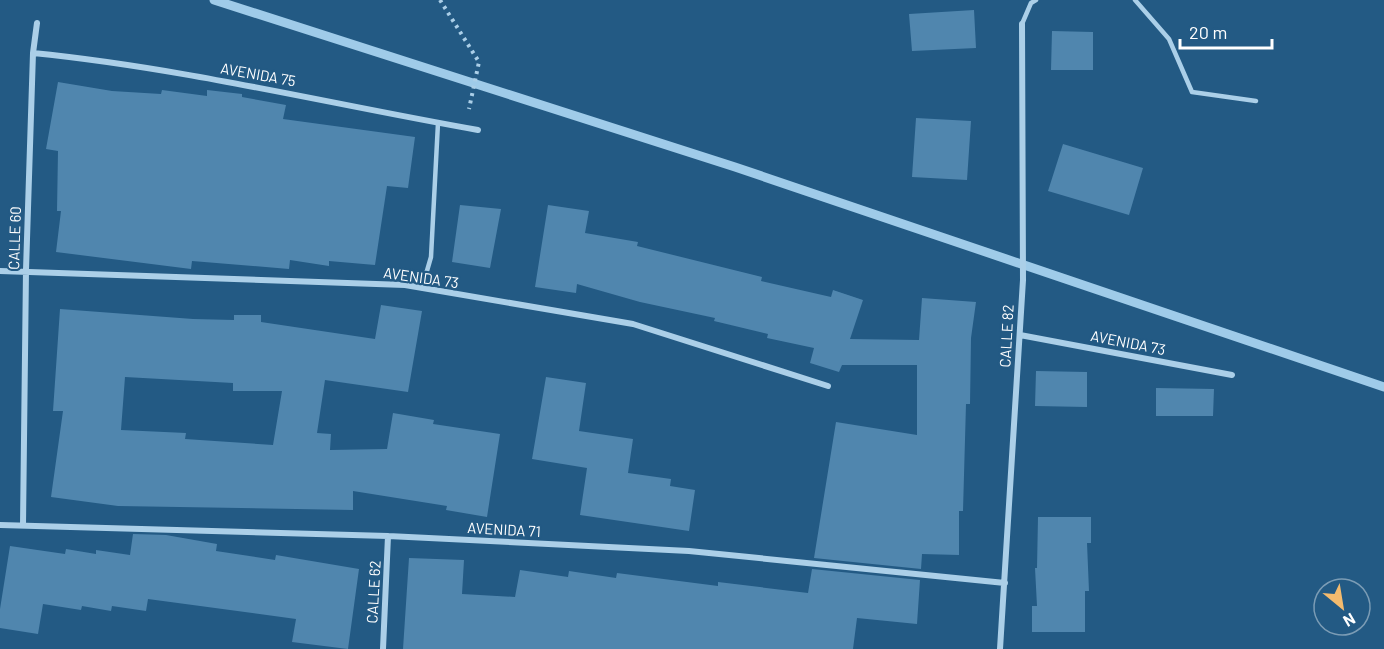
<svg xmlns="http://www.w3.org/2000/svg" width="1384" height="649" font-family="Barlow,sans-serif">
  <rect width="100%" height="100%" fill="#235a84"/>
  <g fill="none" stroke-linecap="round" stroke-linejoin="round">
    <path stroke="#9fcbe9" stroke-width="9" d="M 214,0 L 735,167 L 1384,387"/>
  </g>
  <path fill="#5086ae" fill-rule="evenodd" d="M 974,10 L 976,48 L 912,51 L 909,14 Z
    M 1052,31 L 1093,32 L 1093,70 L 1051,70 Z
    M 58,82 L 112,91 L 161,94 L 162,90 L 207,96 L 207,90 L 242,94 L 242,97 L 286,105 L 283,119 L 415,137 L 408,188 L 387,186 L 375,265 L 329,261 L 329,266 L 290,260 L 289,269 L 192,261 L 191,269 L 56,252 L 61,211 L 57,211 L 58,151 L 46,149 Z
    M 916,118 L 971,121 L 967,180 L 912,177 Z
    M 1063,144 L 1143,168 L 1129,215 L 1048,191 Z
    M 460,205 L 501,209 L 490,268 L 452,262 Z
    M 548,205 L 589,211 L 585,233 L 638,242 L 637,246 L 762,277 L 761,281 L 831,297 L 833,290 L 863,300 L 850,339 L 919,340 L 922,298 L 976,302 L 971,338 L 970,404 L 966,404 L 963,511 L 959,511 L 959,555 L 922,554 L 921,569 L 814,558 L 836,422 L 917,435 L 917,365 L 842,365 L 839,372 L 810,363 L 814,348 L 767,338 L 768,334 L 714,321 L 715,318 L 640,302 L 577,284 L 576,293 L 535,287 Z
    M 381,305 L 422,311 L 408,392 L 325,380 L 317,433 L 331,434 L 330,450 L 387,449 L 393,413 L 434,420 L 433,424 L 500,434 L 487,517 L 446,510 L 447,506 L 353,491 L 353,510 L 118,506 L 51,497 L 63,411 L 53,411 L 60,309 L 193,319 L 234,320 L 234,315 L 261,315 L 261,322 L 375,339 ZM 125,377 L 233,383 L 233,391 L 282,391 L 273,445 L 185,439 L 186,433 L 121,430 Z
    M 1036,371 L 1087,372 L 1087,407 L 1035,406 Z
    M 546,377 L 586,383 L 579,431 L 633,439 L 628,473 L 671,479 L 670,486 L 695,490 L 689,531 L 580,515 L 587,468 L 532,459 Z
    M 1156,388 L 1214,389 L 1213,416 L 1156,416 Z
    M 1038,517 L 1091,517 L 1091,543 L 1087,543 L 1089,591 L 1085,591 L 1085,632 L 1032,632 L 1032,606 L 1037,606 L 1035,568 L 1037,568 Z
    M 133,534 L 166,535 L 217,544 L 216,551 L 275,560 L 276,555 L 359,569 L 348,649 L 292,642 L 296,619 L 148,599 L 146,611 L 112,606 L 111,611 L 82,606 L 81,610 L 43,604 L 38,634 L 0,628 L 0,609 L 10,546 L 65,554 L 66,549 L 96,554 L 96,550 L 130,555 Z
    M 409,558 L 464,560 L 462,594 L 515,597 L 520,570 L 568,577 L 569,571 L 616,578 L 617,573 L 718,586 L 718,582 L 808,593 L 812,569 L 920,580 L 917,624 L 857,618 L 853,649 L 403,649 Z"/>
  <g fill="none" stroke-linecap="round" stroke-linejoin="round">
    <path stroke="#abcfe8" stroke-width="4" stroke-dasharray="3 4.5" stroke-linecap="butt" d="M 440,0 L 479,62 L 469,109"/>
    <path stroke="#abcfe8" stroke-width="4.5" d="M 1135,0 L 1169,39 L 1192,92 L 1256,101
      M 1022,24 L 1031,3 L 1036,0
      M 422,288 L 431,257 L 438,123"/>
    <path stroke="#abcfe8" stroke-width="6" d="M 33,53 C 183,68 330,104 478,130
      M 0,271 L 405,285 L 633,324 L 828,386
      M 1020,335 L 1232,375
      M 0,525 L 388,536 L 689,551 L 1005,583
      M 23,525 L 26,270 L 33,53 L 37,23
      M 383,649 L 388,536
      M 1000,649 L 1023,280 L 1022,24"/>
  </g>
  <g text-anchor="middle" stroke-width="4.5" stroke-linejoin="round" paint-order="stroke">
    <g font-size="15" fill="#fff" stroke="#235a84">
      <text transform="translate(258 75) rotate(10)" y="5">AVENIDA 75</text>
      <text transform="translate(15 238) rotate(-88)" y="5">CALLE 60</text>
      <text transform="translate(421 278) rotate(8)" y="5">AVENIDA 73</text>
      <text transform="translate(1007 336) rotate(-87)" y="5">CALLE 82</text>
      <text transform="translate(1128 343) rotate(11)" y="5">AVENIDA 73</text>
      <text transform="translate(504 530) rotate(3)" y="5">AVENIDA 71</text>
      <text transform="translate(374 592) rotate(-87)" y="5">CALLE 62</text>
    </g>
  </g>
  <g transform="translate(1342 607) rotate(150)"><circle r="28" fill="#235a84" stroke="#7b9cb5" stroke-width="1.5"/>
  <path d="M0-4.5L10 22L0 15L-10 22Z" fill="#f4bb6e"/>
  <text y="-9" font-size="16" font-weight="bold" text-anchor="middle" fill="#ffffff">N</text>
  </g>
  <path d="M1180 39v9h92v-9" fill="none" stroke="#ffffff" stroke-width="3"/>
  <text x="1189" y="39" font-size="18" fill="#ffffff" stroke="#235a84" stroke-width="4.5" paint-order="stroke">20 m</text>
</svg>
